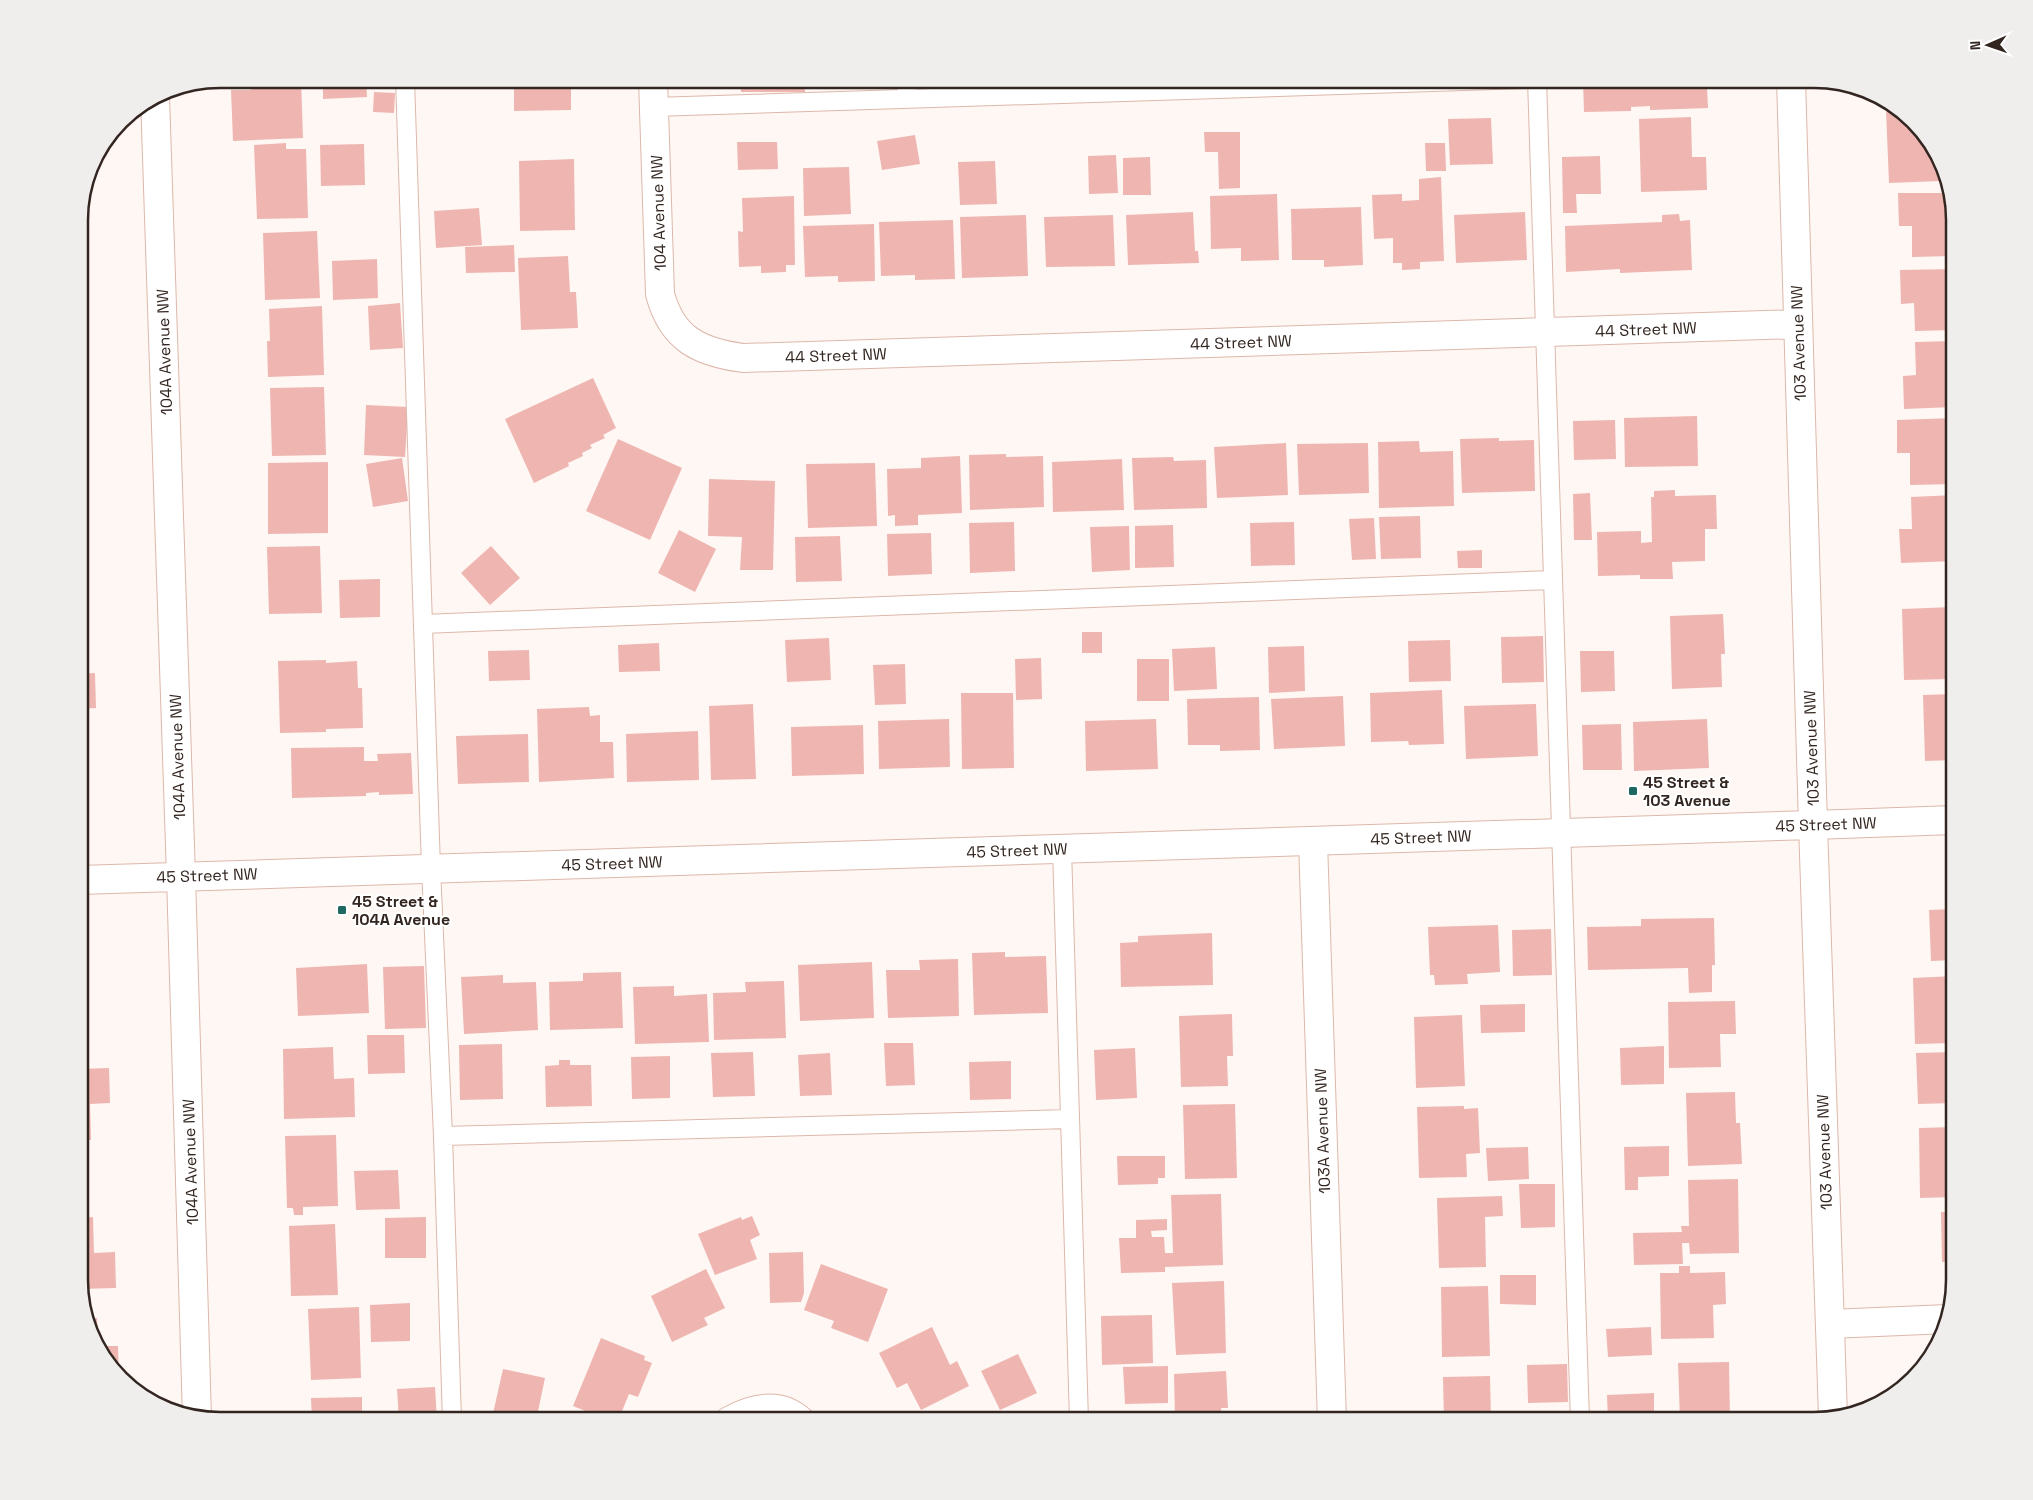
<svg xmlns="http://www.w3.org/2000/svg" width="2033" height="1500" font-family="'Space Grotesk',sans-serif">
  <rect width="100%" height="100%" fill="#fff7f4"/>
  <path fill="#efb6b1" d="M 250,79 L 301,79 L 303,138 L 233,141 L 231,90 L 251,90 Z
    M 323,79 L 366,79 L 367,97 L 323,99 Z
    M 427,79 L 460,79 L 460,85 L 427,86 Z
    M 514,79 L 571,79 L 571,110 L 514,111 Z
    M 741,79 L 805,79 L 805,92 L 741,92 Z
    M 970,79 L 1007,79 L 979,94 Z
    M 1583,79 L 1715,79 L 1716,86 L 1707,86 L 1708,108 L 1650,110 L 1650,106 L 1631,107 L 1631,111 L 1584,112 Z
    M 374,92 L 395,93 L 394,113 L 373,112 Z
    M 1900,109 L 1939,156 L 1940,181 L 1889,183 L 1886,110 Z
    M 1691,117 L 1692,157 L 1706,157 L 1707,190 L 1641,192 L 1639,119 Z
    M 1491,118 L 1493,164 L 1450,165 L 1448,119 Z
    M 1204,132 L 1240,132 L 1240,188 L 1219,189 L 1218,152 L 1205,152 Z
    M 915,135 L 920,164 L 882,170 L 877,141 Z
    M 737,142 L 777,142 L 778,169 L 738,170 Z
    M 286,143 L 286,149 L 306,149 L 308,218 L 257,219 L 254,145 Z
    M 1425,143 L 1445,143 L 1446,171 L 1426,171 Z
    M 364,144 L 365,185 L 321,186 L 320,145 Z
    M 1116,155 L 1118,193 L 1089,194 L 1088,156 Z
    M 1600,156 L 1601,194 L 1576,194 L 1577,213 L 1563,213 L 1562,157 Z
    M 1150,157 L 1151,195 L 1123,195 L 1123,158 Z
    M 574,159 L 575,230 L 520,231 L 519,161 Z
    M 995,161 L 997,204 L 960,205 L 958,162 Z
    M 849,167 L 851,214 L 804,216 L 803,168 Z
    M 1441,177 L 1444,261 L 1420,262 L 1420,269 L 1402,270 L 1402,263 L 1393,263 L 1393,238 L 1374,239 L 1372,195 L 1402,194 L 1402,201 L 1419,200 L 1419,179 Z
    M 1898,193 L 1948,193 L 1954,220 L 1954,256 L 1912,257 L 1912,226 L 1899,226 Z
    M 1277,194 L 1279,260 L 1241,261 L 1241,248 L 1211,249 L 1210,196 Z
    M 794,196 L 795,265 L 786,265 L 786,272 L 761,273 L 761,266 L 739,267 L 738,231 L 743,232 L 742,198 Z
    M 1361,207 L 1363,265 L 1324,267 L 1324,260 L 1292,260 L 1291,209 Z
    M 479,208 L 482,245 L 436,248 L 434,211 Z
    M 1193,212 L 1195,251 L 1198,251 L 1199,263 L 1128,265 L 1126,215 Z
    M 1525,212 L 1527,260 L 1456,263 L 1454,215 Z
    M 1679,214 L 1680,221 L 1690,220 L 1692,270 L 1620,273 L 1620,269 L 1566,272 L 1565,226 L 1662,222 L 1662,215 Z
    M 1026,215 L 1028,276 L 962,278 L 960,217 Z
    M 1113,215 L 1115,266 L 1046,267 L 1044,217 Z
    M 953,220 L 955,279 L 915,280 L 915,275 L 881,276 L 879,222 Z
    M 874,224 L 875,281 L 838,282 L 838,276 L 805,277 L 803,226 Z
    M 317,231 L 320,298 L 265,300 L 263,233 Z
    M 514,245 L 515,272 L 466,273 L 465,247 Z
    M 568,256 L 570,292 L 576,292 L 578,328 L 521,330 L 518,258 Z
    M 377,259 L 378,298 L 333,300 L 332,261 Z
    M 1954,269 L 1954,330 L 1915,331 L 1914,303 L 1901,304 L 1900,270 Z
    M 400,303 L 403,348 L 370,350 L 368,306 Z
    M 322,306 L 324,375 L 268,377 L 267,341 L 270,341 L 269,309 Z
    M 1954,341 L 1954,407 L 1904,409 L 1903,376 L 1916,375 L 1915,342 Z
    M 593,378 L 616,428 L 603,435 L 605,438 L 590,445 L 592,448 L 582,453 L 583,456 L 568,463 L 569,466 L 534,483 L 505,419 Z
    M 324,387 L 326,455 L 272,456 L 270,388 Z
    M 366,405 L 408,407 L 405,457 L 364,455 Z
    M 1697,416 L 1698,466 L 1625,467 L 1624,418 Z
    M 1954,418 L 1954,484 L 1910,485 L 1910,453 L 1897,453 L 1897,420 Z
    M 1615,420 L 1616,459 L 1574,460 L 1573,421 Z
    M 1499,438 L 1499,441 L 1534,440 L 1535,491 L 1462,493 L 1460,439 Z
    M 618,439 L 682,468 L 650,540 L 586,511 Z
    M 1419,441 L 1420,452 L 1453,451 L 1454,506 L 1379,508 L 1378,442 Z
    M 1286,443 L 1288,495 L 1217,498 L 1214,447 Z
    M 1368,443 L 1369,493 L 1299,495 L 1297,444 Z
    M 1006,454 L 1006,457 L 1043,456 L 1044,507 L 970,510 L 969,455 Z
    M 960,456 L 962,513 L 918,515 L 918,525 L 895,526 L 895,515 L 888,516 L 887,469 L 921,468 L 921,458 Z
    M 1173,457 L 1174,461 L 1206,460 L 1207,508 L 1134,510 L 1132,458 Z
    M 402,458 L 408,501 L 373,507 L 366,464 Z
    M 1122,459 L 1124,510 L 1053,512 L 1052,462 Z
    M 328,462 L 328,533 L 268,534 L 268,463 Z
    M 875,463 L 877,526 L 808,528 L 806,464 Z
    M 709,479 L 775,481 L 773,570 L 740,570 L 742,537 L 708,536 Z
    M 79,480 L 81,480 L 82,512 L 79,512 Z
    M 1675,490 L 1675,496 L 1716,495 L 1717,529 L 1705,529 L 1705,561 L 1672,562 L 1673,579 L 1640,579 L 1640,575 L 1598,576 L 1597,532 L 1641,531 L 1641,543 L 1652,542 L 1651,497 L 1654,497 L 1654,491 Z
    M 1590,493 L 1592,540 L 1574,540 L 1573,494 Z
    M 1954,495 L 1954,561 L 1901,563 L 1899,529 L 1912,529 L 1911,497 Z
    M 1420,516 L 1421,558 L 1381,559 L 1379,517 Z
    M 1374,518 L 1376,559 L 1352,560 L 1349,519 Z
    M 1014,522 L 1015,571 L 970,573 L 969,523 Z
    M 1294,522 L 1295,565 L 1251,566 L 1250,523 Z
    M 1173,525 L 1174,567 L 1135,568 L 1135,526 Z
    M 1129,526 L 1130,570 L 1092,572 L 1090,527 Z
    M 679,530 L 716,549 L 695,592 L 658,573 Z
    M 931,533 L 932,574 L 888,576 L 887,534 Z
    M 840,536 L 842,581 L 796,582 L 795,537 Z
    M 320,546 L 322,613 L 269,614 L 267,547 Z
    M 491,546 L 520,578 L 490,605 L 461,573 Z
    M 1482,550 L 1482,568 L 1458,568 L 1457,551 Z
    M 380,579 L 380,617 L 340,618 L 339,580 Z
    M 79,588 L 86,588 L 87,621 L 79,622 Z
    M 1952,607 L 1954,679 L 1904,680 L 1902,609 Z
    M 1723,614 L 1725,654 L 1721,654 L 1722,687 L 1672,689 L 1670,616 Z
    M 1082,632 L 1102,632 L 1102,653 L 1082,653 Z
    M 1543,636 L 1544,682 L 1502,683 L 1501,637 Z
    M 829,638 L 831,680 L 787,682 L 785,640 Z
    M 1450,640 L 1451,681 L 1409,682 L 1408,641 Z
    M 659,643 L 660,671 L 619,672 L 618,645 Z
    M 1304,646 L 1305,691 L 1269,693 L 1268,647 Z
    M 1215,647 L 1217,689 L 1174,691 L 1172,649 Z
    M 529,650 L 530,680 L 489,681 L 488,651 Z
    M 1580,651 L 1614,651 L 1615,691 L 1581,692 Z
    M 1041,658 L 1042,699 L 1016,700 L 1015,659 Z
    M 1137,659 L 1169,659 L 1169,701 L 1137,701 Z
    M 326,660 L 326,663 L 357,661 L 358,688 L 362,688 L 363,728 L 326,729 L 326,732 L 280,733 L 278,661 Z
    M 905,664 L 906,704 L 875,705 L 873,665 Z
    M 95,673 L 96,708 L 79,709 L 79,674 Z
    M 1442,690 L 1444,744 L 1409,745 L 1408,741 L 1371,742 L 1370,693 Z
    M 961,693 L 1013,693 L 1014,768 L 962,769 Z
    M 1954,694 L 1954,760 L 1925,761 L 1923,695 Z
    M 1343,696 L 1345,746 L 1274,749 L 1271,699 Z
    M 1259,697 L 1260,750 L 1220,751 L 1220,745 L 1188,745 L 1187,699 Z
    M 753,704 L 756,779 L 711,780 L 709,706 Z
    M 1536,704 L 1538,756 L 1466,759 L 1464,706 Z
    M 589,707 L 590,716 L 600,715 L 600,742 L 613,742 L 614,778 L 539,782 L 537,709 Z
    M 949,719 L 950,767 L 879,769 L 878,721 Z
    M 1156,719 L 1158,769 L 1086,771 L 1085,721 Z
    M 1707,719 L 1709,768 L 1634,771 L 1633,722 Z
    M 1621,724 L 1622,770 L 1583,770 L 1582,725 Z
    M 863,725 L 864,774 L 792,776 L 791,727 Z
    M 698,731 L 699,780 L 627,782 L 626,734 Z
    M 528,734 L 529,782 L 458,784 L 456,736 Z
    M 364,747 L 364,761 L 378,761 L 377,754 L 411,753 L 413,794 L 379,795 L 379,792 L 366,793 L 366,796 L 292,798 L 291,748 Z
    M 1954,909 L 1954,960 L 1931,961 L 1929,910 Z
    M 1714,918 L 1715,965 L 1712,965 L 1712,992 L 1689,993 L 1688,968 L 1588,970 L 1587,927 L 1641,926 L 1641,919 Z
    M 1498,925 L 1500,972 L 1467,974 L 1468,984 L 1435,985 L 1434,975 L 1430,975 L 1428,927 Z
    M 1551,929 L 1552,975 L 1513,976 L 1512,930 Z
    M 1212,933 L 1213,985 L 1121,987 L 1120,943 L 1138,942 L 1138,936 Z
    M 1005,952 L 1005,957 L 1046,956 L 1048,1013 L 974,1015 L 972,953 Z
    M 958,959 L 959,1016 L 888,1018 L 886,970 L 920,970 L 919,960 Z
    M 872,962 L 874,1018 L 800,1021 L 798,965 Z
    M 367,964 L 369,1013 L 298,1016 L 296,968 Z
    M 424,966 L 426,1028 L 385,1029 L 383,967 Z
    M 621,972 L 623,1028 L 550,1030 L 549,982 L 583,981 L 583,973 Z
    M 503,975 L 503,983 L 536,982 L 538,1030 L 464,1034 L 461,977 Z
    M 1954,976 L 1954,1043 L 1915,1044 L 1913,978 Z
    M 784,981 L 786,1038 L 714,1040 L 713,993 L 746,992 L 745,982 Z
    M 674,986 L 674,996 L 707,994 L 709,1042 L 635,1044 L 633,987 Z
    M 79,1000 L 86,1000 L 87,1050 L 79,1050 Z
    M 1735,1001 L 1736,1034 L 1720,1034 L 1721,1067 L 1669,1068 L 1668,1002 Z
    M 1525,1004 L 1525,1032 L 1481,1033 L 1480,1005 Z
    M 1232,1014 L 1233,1056 L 1227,1056 L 1228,1086 L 1181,1087 L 1179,1016 Z
    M 1462,1015 L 1465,1086 L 1416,1088 L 1414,1017 Z
    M 367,1035 L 404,1035 L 405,1073 L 368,1074 Z
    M 884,1043 L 913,1043 L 915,1085 L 886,1086 Z
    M 502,1044 L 503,1099 L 460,1100 L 459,1045 Z
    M 1664,1046 L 1664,1084 L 1621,1085 L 1620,1048 Z
    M 333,1047 L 334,1079 L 354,1078 L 355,1117 L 284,1119 L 283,1049 Z
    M 1135,1048 L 1137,1098 L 1096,1100 L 1094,1050 Z
    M 753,1052 L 755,1096 L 713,1097 L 711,1053 Z
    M 1954,1052 L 1954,1103 L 1918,1104 L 1916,1053 Z
    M 830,1053 L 832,1095 L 800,1096 L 798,1055 Z
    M 670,1056 L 670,1098 L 632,1099 L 631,1057 Z
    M 559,1060 L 570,1060 L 570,1065 L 591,1065 L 592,1106 L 546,1107 L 545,1066 L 559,1065 Z
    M 1011,1061 L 1011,1099 L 970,1100 L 969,1062 Z
    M 109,1068 L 110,1103 L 90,1104 L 91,1140 L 79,1140 L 79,1069 Z
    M 1735,1092 L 1736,1123 L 1740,1123 L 1742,1164 L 1688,1166 L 1686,1093 Z
    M 1235,1104 L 1237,1178 L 1185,1179 L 1183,1105 Z
    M 1464,1106 L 1464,1109 L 1478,1108 L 1480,1153 L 1466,1154 L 1467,1177 L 1419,1178 L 1417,1107 Z
    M 1954,1127 L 1954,1197 L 1920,1198 L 1919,1128 Z
    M 336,1135 L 338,1206 L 303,1207 L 303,1215 L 294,1215 L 293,1208 L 287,1208 L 285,1136 Z
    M 1669,1146 L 1669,1176 L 1638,1177 L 1638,1190 L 1625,1190 L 1624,1147 Z
    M 1528,1147 L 1529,1179 L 1488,1181 L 1486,1148 Z
    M 1117,1156 L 1165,1156 L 1165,1178 L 1158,1178 L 1158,1184 L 1118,1185 Z
    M 398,1170 L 400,1209 L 356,1210 L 354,1171 Z
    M 1738,1179 L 1739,1253 L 1690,1254 L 1689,1243 L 1682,1243 L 1683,1264 L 1634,1265 L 1633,1233 L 1682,1232 L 1681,1226 L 1689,1226 L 1688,1180 Z
    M 1519,1184 L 1555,1184 L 1555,1227 L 1521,1228 Z
    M 1221,1194 L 1223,1265 L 1165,1267 L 1165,1272 L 1121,1273 L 1119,1238 L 1136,1238 L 1136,1220 L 1167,1219 L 1167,1230 L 1151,1231 L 1152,1237 L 1164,1237 L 1165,1253 L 1173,1253 L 1171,1195 Z
    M 1502,1196 L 1503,1216 L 1485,1217 L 1486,1267 L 1439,1268 L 1437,1198 Z
    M 1941,1212 L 1954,1212 L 1954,1261 L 1942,1262 Z
    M 752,1216 L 760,1235 L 750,1240 L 757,1259 L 715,1275 L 698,1234 L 741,1217 L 742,1220 Z
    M 93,1217 L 94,1253 L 115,1252 L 116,1288 L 79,1289 L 79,1218 Z
    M 426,1217 L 426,1258 L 385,1258 L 385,1218 Z
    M 335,1224 L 338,1295 L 291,1296 L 289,1226 Z
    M 803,1252 L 804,1293 L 801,1302 L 770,1303 L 769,1253 Z
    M 821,1264 L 888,1289 L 868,1342 L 831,1328 L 834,1321 L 804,1310 Z
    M 1679,1266 L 1690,1266 L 1690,1273 L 1725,1272 L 1726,1304 L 1713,1305 L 1714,1338 L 1661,1339 L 1660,1273 L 1679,1273 Z
    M 706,1269 L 725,1308 L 704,1318 L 708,1325 L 672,1342 L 651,1296 Z
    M 1500,1275 L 1536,1275 L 1536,1305 L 1500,1304 Z
    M 1224,1281 L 1226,1353 L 1176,1355 L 1172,1283 Z
    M 1488,1286 L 1490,1356 L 1442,1357 L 1441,1287 Z
    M 410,1303 L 410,1341 L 371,1342 L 370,1305 Z
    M 359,1307 L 361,1378 L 311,1380 L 308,1309 Z
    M 1152,1315 L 1153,1363 L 1102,1365 L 1101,1316 Z
    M 88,1318 L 97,1318 L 98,1346 L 118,1346 L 119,1374 L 98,1350 Z
    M 932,1327 L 950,1365 L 957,1361 L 969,1386 L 921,1410 L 907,1383 L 897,1388 L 879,1353 Z
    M 1651,1327 L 1652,1355 L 1608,1357 L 1606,1329 Z
    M 601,1338 L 645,1356 L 644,1360 L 652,1363 L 638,1397 L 629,1394 L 618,1421 L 610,1421 L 573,1406 Z
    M 1018,1354 L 1037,1393 L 1000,1410 L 981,1371 Z
    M 1729,1362 L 1730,1421 L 1680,1421 L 1678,1363 Z
    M 1567,1364 L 1568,1402 L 1528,1403 L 1527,1365 Z
    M 1168,1366 L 1168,1403 L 1125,1404 L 1123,1367 Z
    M 503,1369 L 545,1378 L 536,1421 L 506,1421 L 492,1418 Z
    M 1226,1371 L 1228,1408 L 1221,1408 L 1222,1421 L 1161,1421 L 1161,1420 L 1175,1419 L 1174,1374 Z
    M 1490,1376 L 1491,1421 L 1444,1421 L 1443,1377 Z
    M 435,1387 L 437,1421 L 399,1421 L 397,1389 Z
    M 1654,1393 L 1654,1421 L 1608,1421 L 1607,1395 Z
    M 362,1397 L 362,1421 L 312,1421 L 311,1398 Z
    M 1037,1417 L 1037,1421 L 992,1421 L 992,1418 Z"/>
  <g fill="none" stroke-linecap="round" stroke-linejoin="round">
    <defs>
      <path id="service" d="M 405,79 L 431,868 L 443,1136 L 452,1421
        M 906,79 L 907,98
        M 1537,79 L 1580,1421
        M 654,107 L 1526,79
        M 423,624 L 1552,580
        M 1062,848 L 1079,1421
        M 443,1136 L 1069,1119"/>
      <path id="minor" d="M 653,79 L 660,294 C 672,339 699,352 743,358 L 1798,324
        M 1791,79 L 1813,825 L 1954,820
        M 155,97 L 181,876
        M 1313,841 L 1332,1421
        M 1830,1324 L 1948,1319
        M 729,1421 C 752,1408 779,1401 801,1421"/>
      <path id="tertiary" d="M 181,876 L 197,1418
        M 79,880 L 1813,825 L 1833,1417"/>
    </defs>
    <use href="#service" stroke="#dcb8ab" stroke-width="20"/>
    <use href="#minor" stroke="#dcb8ab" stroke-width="30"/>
    <use href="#tertiary" stroke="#dcb8ab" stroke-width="30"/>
    <use href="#service" stroke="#fff" stroke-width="18"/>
    <use href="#minor" stroke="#fff" stroke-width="28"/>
    <use href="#tertiary" stroke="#fff" stroke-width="28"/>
  </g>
  <g fill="#1d6860" stroke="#fff" stroke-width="2">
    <rect x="1628" y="786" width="10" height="10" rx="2.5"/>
    <rect x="337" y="905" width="10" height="10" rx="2.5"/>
  </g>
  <g text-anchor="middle" stroke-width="4" stroke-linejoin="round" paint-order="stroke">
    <g font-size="16" fill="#332621" stroke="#fff">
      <text transform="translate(658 213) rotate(-92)" y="6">104 Avenue NW</text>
      <text transform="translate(1646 329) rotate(-2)" y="6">44 Street NW</text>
      <text transform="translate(1241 342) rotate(-2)" y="6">44 Street NW</text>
      <text transform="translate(1798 343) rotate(-92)" y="6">103 Avenue NW</text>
      <text transform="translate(164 352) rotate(-92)" y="6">104A Avenue NW</text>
      <text transform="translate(836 355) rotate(-2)" y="6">44 Street NW</text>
      <text transform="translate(1811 748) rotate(-92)" y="6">103 Avenue NW</text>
      <text transform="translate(177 757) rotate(-92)" y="6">104A Avenue NW</text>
      <text transform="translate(1826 824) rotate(-2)" y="6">45 Street NW</text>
      <text transform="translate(1421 837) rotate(-2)" y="6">45 Street NW</text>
      <text transform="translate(1017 850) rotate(-2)" y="6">45 Street NW</text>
      <text transform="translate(612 863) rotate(-2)" y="6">45 Street NW</text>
      <text transform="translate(207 875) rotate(-2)" y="6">45 Street NW</text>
      <text transform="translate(1322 1131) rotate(-92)" y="6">103A Avenue NW</text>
      <text transform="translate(1824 1152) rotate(-92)" y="6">103 Avenue NW</text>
      <text transform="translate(190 1162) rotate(-92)" y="6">104A Avenue NW</text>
    </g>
    <g font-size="16" font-weight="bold" fill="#332621" stroke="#fff" text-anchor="start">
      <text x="1643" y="788">45 Street &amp;<tspan x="1643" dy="18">103 Avenue</tspan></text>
      <text x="352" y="907">45 Street &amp;<tspan x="352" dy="18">104A Avenue</tspan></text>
    </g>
  </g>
  <path d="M0 0H2033V1500H0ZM220 88H1814A132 132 0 0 1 1946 220V1280A132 132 0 0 1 1814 1412H220A132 132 0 0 1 88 1280V220A132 132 0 0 1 220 88Z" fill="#efeeed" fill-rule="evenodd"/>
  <path fill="none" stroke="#332621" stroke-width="2.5" d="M220 88H1814A132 132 0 0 1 1946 220V1280A132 132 0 0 1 1814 1412H220A132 132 0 0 1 88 1280V220A132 132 0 0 1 220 88Z"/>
  <g transform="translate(1988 45) rotate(268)" stroke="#ffffff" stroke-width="4" paint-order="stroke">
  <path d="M0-4L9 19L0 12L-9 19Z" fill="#332621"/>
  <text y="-8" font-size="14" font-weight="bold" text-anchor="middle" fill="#332621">N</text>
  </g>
</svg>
